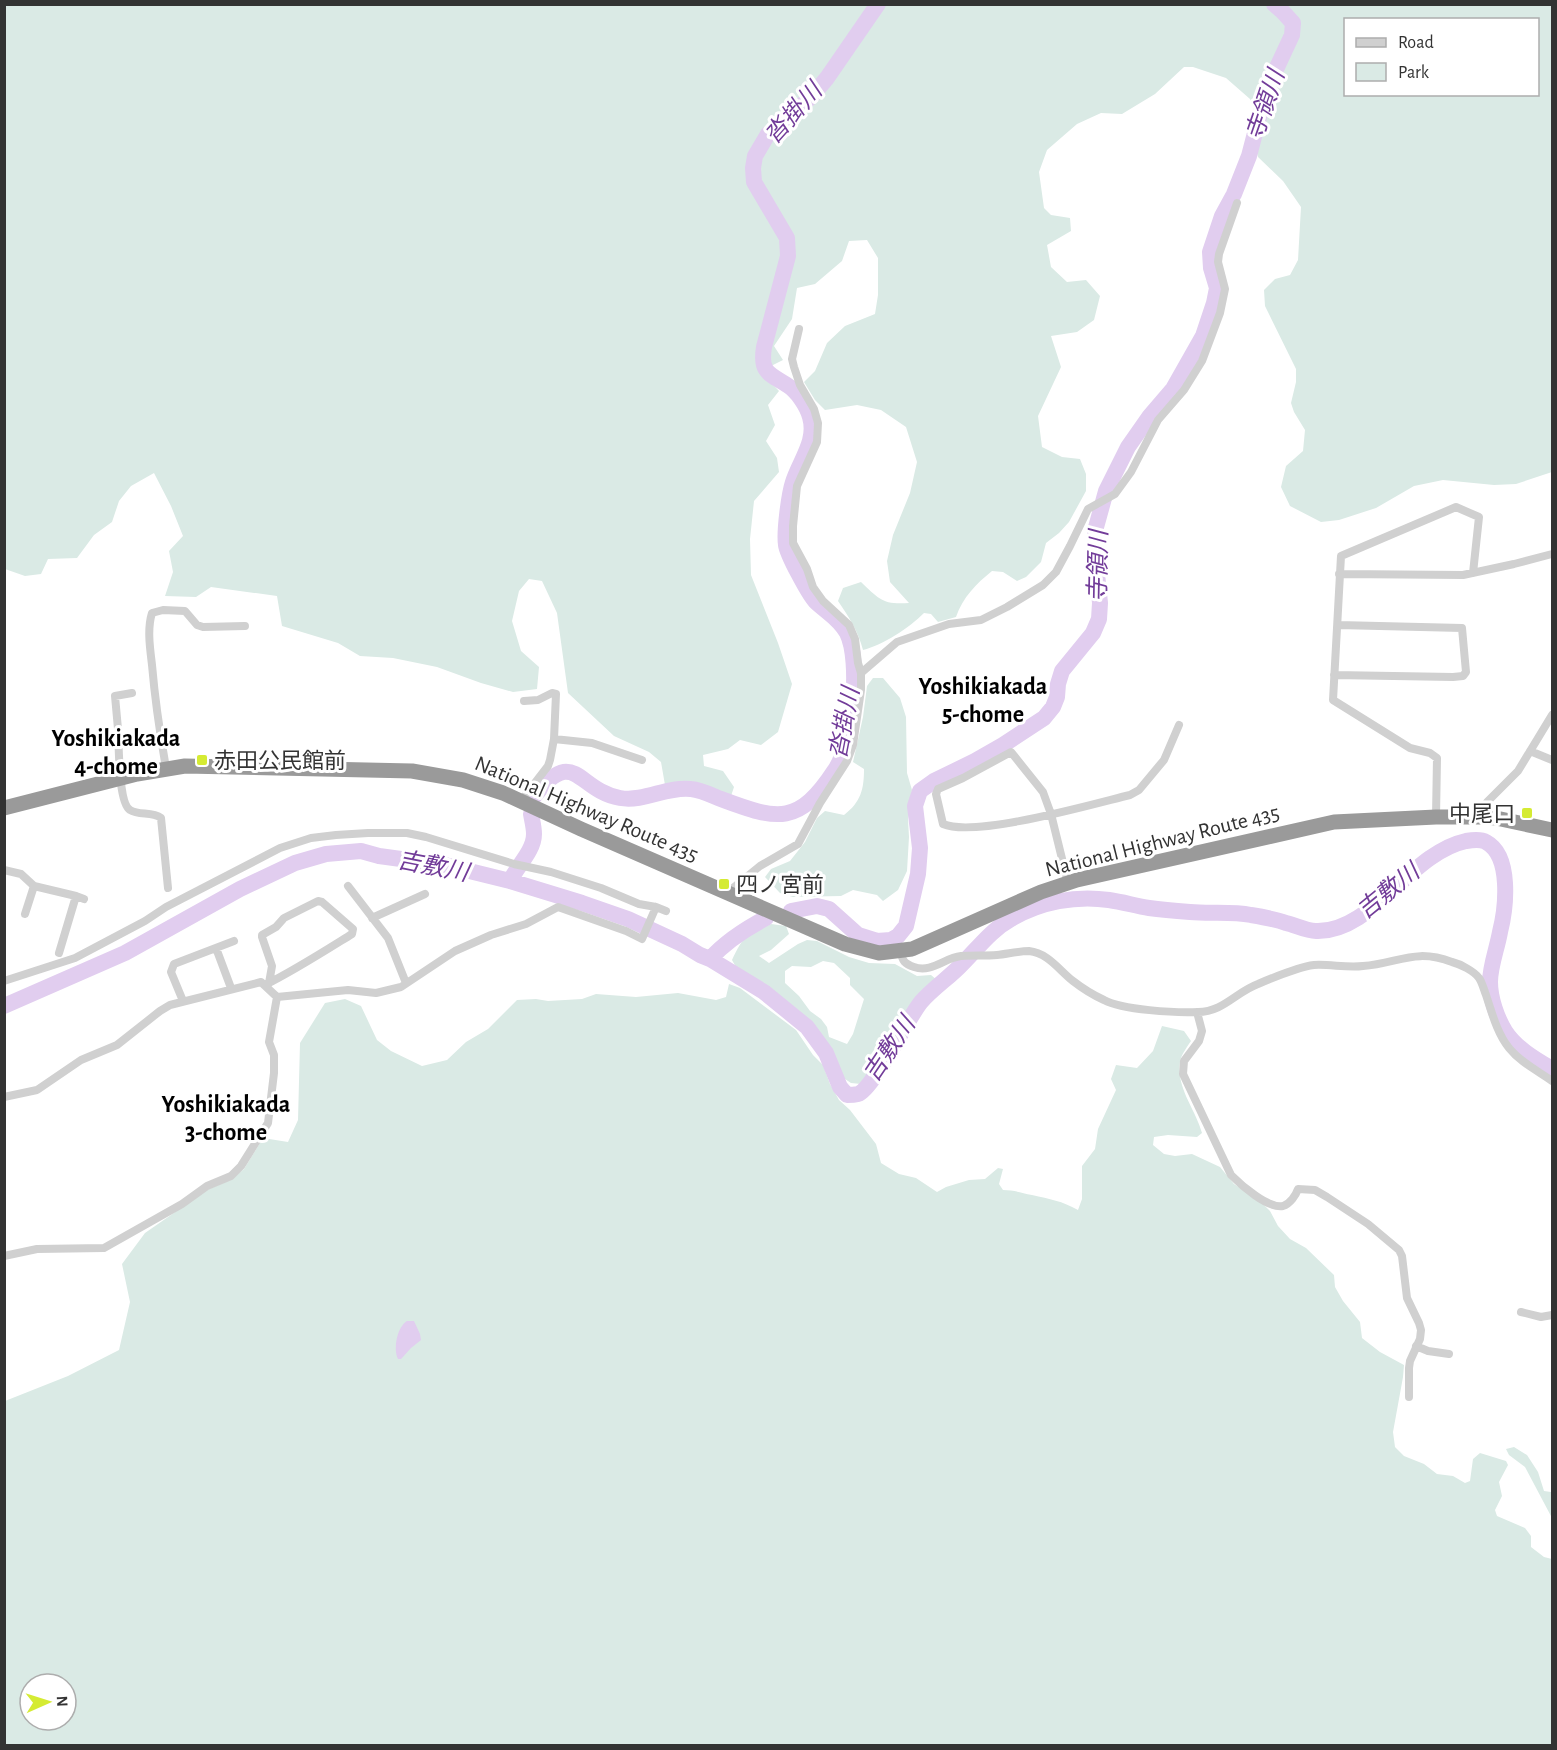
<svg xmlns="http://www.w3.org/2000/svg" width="1557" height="1750" font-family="'Alegreya Sans','Noto Sans JP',sans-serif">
  <rect width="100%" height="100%" fill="#fff"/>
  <path fill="#daeae5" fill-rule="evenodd" d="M 4,5 L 1552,5 L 1552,472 L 1516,484 L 1494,485 L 1443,480 L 1414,486 L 1376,508 L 1339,520 L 1321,522 L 1290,506 L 1281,487 L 1286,466 L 1303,451 L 1305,430 L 1294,412 L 1291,403 L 1296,382 L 1296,369 L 1265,306 L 1264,290 L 1275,279 L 1290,275 L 1298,260 L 1301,207 L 1283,181 L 1258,157 L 1255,145 L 1261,120 L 1250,99 L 1226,78 L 1193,67 L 1184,67 L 1155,94 L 1122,114 L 1101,113 L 1077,124 L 1047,150 L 1039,172 L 1044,208 L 1051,215 L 1070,218 L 1071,231 L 1047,245 L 1051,267 L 1067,282 L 1086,280 L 1100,296 L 1094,320 L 1077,332 L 1051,336 L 1061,367 L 1038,416 L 1042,447 L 1062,457 L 1080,459 L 1086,474 L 1086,491 L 1069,522 L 1059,533 L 1046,543 L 1041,562 L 1026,577 L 1017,581 L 1003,572 L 992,571 C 976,584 963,597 956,617 L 938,622 L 931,614 L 924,613 C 909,628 883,645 863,650 C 858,631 849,617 838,601 L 843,588 L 861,582 C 879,599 883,605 909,603 L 890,582 L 887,561 L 893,535 L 910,493 L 917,462 L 906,427 L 881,410 L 857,405 L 825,410 L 815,400 L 804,382 L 815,371 L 827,343 L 845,326 L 875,314 L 878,295 L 878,258 L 867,240 L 849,241 L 842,261 L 815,284 L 797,288 L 792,319 L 774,346 L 783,360 L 769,367 L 764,375 L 779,391 L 768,405 L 775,425 L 766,441 L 777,458 L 779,472 L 754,501 L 750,539 L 751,575 L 778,643 L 792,684 L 778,732 L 761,745 L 740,740 L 728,749 L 703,755 L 704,766 L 723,771 L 734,787 L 731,796 L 688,782 L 665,785 L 661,762 L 649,752 L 614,736 L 568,693 L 557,613 L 542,581 L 529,579 L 519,591 L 512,621 L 521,651 L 539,667 L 537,689 L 513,692 L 481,683 L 437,667 L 393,658 L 360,656 L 338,643 L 282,626 L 277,596 L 211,587 L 196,597 L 165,596 L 173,572 L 169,551 L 183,536 L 171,506 L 154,473 L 131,486 L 119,501 L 112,522 L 94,535 L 77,558 L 48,559 L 41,574 L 25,576 L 5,569 ZM 1346,20 L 1538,20 L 1538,94 L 1346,94 Z
    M 873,678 L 883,678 L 900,698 L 906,717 L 907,773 L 912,790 L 908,819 L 909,837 L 907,871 L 898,890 L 883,901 L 877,895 L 853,890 L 841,896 L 793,897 L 780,893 L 765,877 L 771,869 L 790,861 L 805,842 L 817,818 L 825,811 L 844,815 C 861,802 864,789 864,769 L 853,762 L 863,717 L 867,686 Z
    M 771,924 L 786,926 L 789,934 L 771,950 L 759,956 L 769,963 L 798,944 L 807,940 L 817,941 L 849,957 L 869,963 L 895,964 L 917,976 L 931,975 L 937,980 L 933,987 L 921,997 L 885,1043 L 873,1069 L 861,1084 L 851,1083 L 842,1077 C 831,1042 805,1016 775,995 C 765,988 751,984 743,976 C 738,972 735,965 732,960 C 744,935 746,935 771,924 ZM 823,961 L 834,963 L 850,978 L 850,985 L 864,999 L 853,1034 L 847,1044 L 829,1037 L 827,1027 L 821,1019 L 810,1011 L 799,996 L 785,983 L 785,971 L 792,966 L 811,967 Z
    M 729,984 L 740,988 L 796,1030 L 813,1055 L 823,1065 L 830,1084 L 839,1100 L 850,1110 L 876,1144 L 881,1163 L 899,1174 L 916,1178 L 937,1192 L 946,1187 L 969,1180 L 985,1179 L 998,1168 L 1003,1169 L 999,1184 L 1003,1190 C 1014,1190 1021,1193 1032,1195 C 1050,1199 1062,1201 1078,1210 L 1082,1199 L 1082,1166 L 1095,1149 L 1098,1129 L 1116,1090 L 1111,1079 L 1116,1065 L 1137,1068 L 1153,1051 L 1162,1026 L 1184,1031 L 1191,1041 C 1187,1047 1181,1055 1180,1062 C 1176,1088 1196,1110 1202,1133 L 1197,1137 L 1168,1135 L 1154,1137 L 1153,1145 L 1164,1154 L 1175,1156 L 1192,1154 L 1220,1167 L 1234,1184 L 1260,1201 L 1270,1211 L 1278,1226 L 1290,1239 L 1306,1248 L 1334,1275 L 1335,1287 L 1343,1301 L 1360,1322 L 1362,1338 L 1380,1352 L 1404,1365 L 1403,1377 L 1393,1432 L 1395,1447 L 1404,1456 L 1424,1464 L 1437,1474 L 1453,1476 L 1465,1483 L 1470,1481 L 1473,1459 L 1480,1453 L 1506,1461 L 1508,1465 L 1499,1482 L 1502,1496 L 1495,1510 L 1497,1516 L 1525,1528 L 1531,1536 L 1531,1547 L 1544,1557 L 1552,1559 L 1552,1745 L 4,1745 L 5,1401 L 68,1376 L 119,1350 L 130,1302 L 122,1264 L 145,1233 L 207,1190 L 232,1179 L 244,1169 L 263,1138 L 288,1142 L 298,1120 L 300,1043 L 325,1003 L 345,999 L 361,1006 L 377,1040 L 391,1051 L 422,1066 L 447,1060 L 466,1042 L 488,1029 L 517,1000 L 536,999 L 548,1001 L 582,999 L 596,994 L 636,997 L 678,993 L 716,1000 L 726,997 ZM 30,1684 L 66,1684 L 66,1720 L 30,1720 Z
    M 1514,1447 L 1527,1455 L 1538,1472 L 1544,1491 L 1551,1492 L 1552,1495 L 1552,1518 L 1525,1467 L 1509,1455 L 1506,1449 Z"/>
  <path fill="#e1cdef" d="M 407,1321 L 414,1321 L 420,1334 L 421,1340 L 411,1348 L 401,1359 L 398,1359 C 393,1349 397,1327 407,1321 Z"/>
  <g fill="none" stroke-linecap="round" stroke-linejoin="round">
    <path stroke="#e1cdef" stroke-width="16" d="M 533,798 C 575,743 576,790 620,798 C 645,802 667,786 691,789 C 701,790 711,795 721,799 C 779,821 799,825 835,770 C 853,744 861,661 847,633 C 840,619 825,611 815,601 C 808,593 787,554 786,545 C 784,532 789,494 793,482 C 800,460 817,441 810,417 C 807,406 797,391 787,385 C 768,373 760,372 764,347 L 788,256 L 787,238 L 754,182 L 753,168 L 755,156 L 768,134 L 811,97 L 827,78 L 878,4
      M 510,881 C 517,866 534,851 534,834 C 534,827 532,820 531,814
      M 791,911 L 817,906 L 829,909 L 858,935 L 877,941 L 891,940 L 898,936 L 906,926 L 918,874 L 920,848 L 915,806 L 920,791 L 934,781 L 975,761 L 1003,745 L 1044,718 L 1053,707 L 1057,697 L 1058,684 L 1062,671 L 1093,633 L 1099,619 L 1100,603 L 1095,554 L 1095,531 L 1106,491 L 1128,447 L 1149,417 L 1173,389 L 1203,336 L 1214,303 L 1217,288 L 1211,268 L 1210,252 L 1222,216 L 1234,194 L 1249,156 L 1266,91 L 1292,35 L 1293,23 L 1283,12 L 1274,4
      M 710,959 C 726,941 745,929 766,918
      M 4,1006 L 125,953 L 240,889 L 295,863 L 326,854 L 361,851 L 379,856 L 445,865 L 510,881 L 582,903 L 628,919 L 682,944 L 700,955 L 710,959 L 764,992 L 807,1027 L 826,1053 L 840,1087 L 847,1095 C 851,1095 854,1095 858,1094 C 873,1089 907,1019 921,1002 C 933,988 950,977 962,964 C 978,948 991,930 1011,919 C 1040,902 1076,895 1109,900 C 1123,902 1136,906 1149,908 C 1163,910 1176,911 1190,912 C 1210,914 1231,911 1251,915 C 1263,917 1275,919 1286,923 C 1295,925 1306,931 1316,931 C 1372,933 1410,853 1466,841 C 1472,840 1481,839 1486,842 C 1512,856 1506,908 1500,932 C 1497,949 1490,966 1490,982 C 1490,998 1497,1018 1505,1031 C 1516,1048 1535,1059 1552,1069"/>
    <path stroke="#d0d0d0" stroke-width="8" d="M 1339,574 L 1463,575 L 1514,564 L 1552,554
      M 861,673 L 897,642 L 949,624 L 981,620 L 1007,607 L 1043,585 L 1056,572 L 1070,546 L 1088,509 L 1115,494 L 1131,472 L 1158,420 L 1184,390 L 1202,361 L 1220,313 L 1225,289 L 1218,262 L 1219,254 L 1237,203
      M 1334,675 L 1453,677 L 1463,676 L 1466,672 L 1462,628 L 1338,625
      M 132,693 L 115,696 C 116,707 117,718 118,729 C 119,744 118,803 130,810 C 139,816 152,811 161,818 L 168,888
      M 524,701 L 538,700 L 552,693 L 556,694 L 554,739
      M 1530,751 L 1552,760
      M 166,768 C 160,734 155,700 152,665 C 150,648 147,629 152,613 L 163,610 L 185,611 L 197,625 L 203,627 L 245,626
      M 521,801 L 548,766 L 550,760 L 554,739 L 592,743 L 642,760
      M 1436,817 L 1437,758 L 1430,753 L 1410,748 L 1333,700 L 1341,556 L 1456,507 L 1479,517 L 1473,573
      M 1484,817 L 1487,802 L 1518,771 L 1552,715
      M 4,870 L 21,874 L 34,886 L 76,896 L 59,953
      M 1068,883 L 1051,814 L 1043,792 L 1011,752 L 963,778 L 938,789 L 936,794 L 943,824 C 975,838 1093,804 1130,795 L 1139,790 L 1164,760 L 1179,725
      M 348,886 L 388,938 L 406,983
      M 728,892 L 760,866 L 798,844 L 820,803 L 847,761 L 853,745 L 861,690 L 861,673 L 858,663 L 855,639 L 849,625 L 823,601 L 813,587 L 807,569 L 793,543 L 793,526 L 797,486 L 817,442 L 818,423 L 814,409 L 800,385 L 794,367 L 792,359 L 799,329
      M 76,896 L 84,899
      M 25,914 L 34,886
      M 372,918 L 425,894
      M 216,948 L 231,988
      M 901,952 C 902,961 905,964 914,967 C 932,973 944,958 961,956 C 973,955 985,956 997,955 C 1007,954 1019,951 1029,951 C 1048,953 1059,970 1073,981 C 1082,988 1093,995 1104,1000 C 1122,1010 1176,1013 1198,1012 C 1223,1012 1236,992 1258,984 C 1272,978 1298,967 1314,965 C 1330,964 1347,968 1363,966 C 1399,963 1415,948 1452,962 C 1460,964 1474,971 1479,978 C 1482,982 1484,990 1486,995 C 1492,1013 1497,1033 1509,1048 C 1520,1062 1538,1071 1552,1081
      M 4,981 L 75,958 L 145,921 L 166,907 L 280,848 L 311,838 L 336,835 L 368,833 L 407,833 L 426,837 L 514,864 L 551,872 L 601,888 L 639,904 L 656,907 L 666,911
      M 265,985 C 295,970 323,952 352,934 L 353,929 L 322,902 L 318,901 L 284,918 L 276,927 L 262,935 L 262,937 L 272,966 L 269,983
      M 183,1001 L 171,972 L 174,964 L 234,941
      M 1197,1012 L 1202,1031 L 1199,1041 L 1184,1061 L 1183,1074 L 1231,1175 C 1241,1185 1268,1209 1283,1206 C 1290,1204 1296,1195 1298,1189 L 1315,1190 L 1327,1197 L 1368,1224 L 1399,1250 L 1402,1256 L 1407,1298 L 1419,1323 L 1421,1330 L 1420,1339 L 1410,1361 L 1409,1368 L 1409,1397
      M 4,1097 L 37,1090 L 81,1060 L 117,1045 L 160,1011 L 170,1005 L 261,982 L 277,997 L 348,990 L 376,993 L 401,987 L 455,951 L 491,935 L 526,924 L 558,907 L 626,931 L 642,939 L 656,907
      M 4,1256 L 37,1249 L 104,1248 L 182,1204 L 207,1186 L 231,1176 L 241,1166 L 268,1123 L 274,1073 L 274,1055 L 269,1042 L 277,997
      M 1521,1312 L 1541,1317 L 1552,1315
      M 1416,1346 L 1428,1351 L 1449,1354"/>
    <path stroke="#9a9a9a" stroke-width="15" d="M 4,808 L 137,774 L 185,766 L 412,771 L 463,780 L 503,793 L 581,829 L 845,944 L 879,953 L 912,949 L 1041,892 L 1077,880 L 1334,822 L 1436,817 L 1484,817 L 1496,818 L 1552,830"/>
  </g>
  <g fill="#d5eb33" stroke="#fff" stroke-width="2">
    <rect x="196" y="754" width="12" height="12" rx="3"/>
    <rect x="1521" y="807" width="12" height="12" rx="3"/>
    <rect x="718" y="878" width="12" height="12" rx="3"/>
  </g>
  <g text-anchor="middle" stroke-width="6" stroke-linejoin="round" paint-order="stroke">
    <g font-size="22" fill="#333" stroke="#fff" text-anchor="start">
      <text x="214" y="768">赤田公民館前</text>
      <text x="1515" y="821" text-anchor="end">中尾口</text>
      <text x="736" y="892">四ノ宮前</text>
    </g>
    <g font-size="22" fill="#333" stroke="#fff">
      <text transform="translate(587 808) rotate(23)" y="8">National Highway Route 435</text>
      <text transform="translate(1162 840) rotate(-14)" y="8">National Highway Route 435</text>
    </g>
    <g font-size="24" font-style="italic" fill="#723c99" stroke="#fff">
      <text transform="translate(1265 105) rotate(-71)" y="8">寺領川</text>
      <text transform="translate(793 113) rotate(-48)" y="8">沓掛川</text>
      <text transform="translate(1098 566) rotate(-89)" y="8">寺領川</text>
      <text transform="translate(844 723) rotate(-79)" y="8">沓掛川</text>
      <text transform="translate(433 866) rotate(11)" y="8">吉敷川</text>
      <text transform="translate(1388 891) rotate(-39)" y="8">吉敷川</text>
      <text transform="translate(889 1049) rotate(-56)" y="8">吉敷川</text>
    </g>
    <g font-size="24" font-weight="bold" fill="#000" stroke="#fff">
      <text x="983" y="694">Yoshikiakada<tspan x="983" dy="28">5-chome</tspan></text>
      <text x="116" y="746">Yoshikiakada<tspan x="116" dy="28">4-chome</tspan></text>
      <text x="226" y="1112">Yoshikiakada<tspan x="226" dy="28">3-chome</tspan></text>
    </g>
  </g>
  <rect width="1557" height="1750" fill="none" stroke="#333333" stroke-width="12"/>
  <rect x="1344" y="18" width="195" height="78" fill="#ffffff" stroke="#adadad" stroke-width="1.5"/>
  <rect x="1356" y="38" width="30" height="9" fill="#d0d0d0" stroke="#adadad" stroke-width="1.5"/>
  <text x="1398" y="48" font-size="18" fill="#333333">Road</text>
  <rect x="1356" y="63" width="30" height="18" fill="#daeae5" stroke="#adadad" stroke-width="1.5"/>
  <text x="1398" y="78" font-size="18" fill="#333333">Park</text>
  <g transform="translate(48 1702) rotate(87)"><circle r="28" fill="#ffffff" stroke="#adadad" stroke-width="1.5"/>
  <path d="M0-4.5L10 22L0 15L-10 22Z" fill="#d5eb33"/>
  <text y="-9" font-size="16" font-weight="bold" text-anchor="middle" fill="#333333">N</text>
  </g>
</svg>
